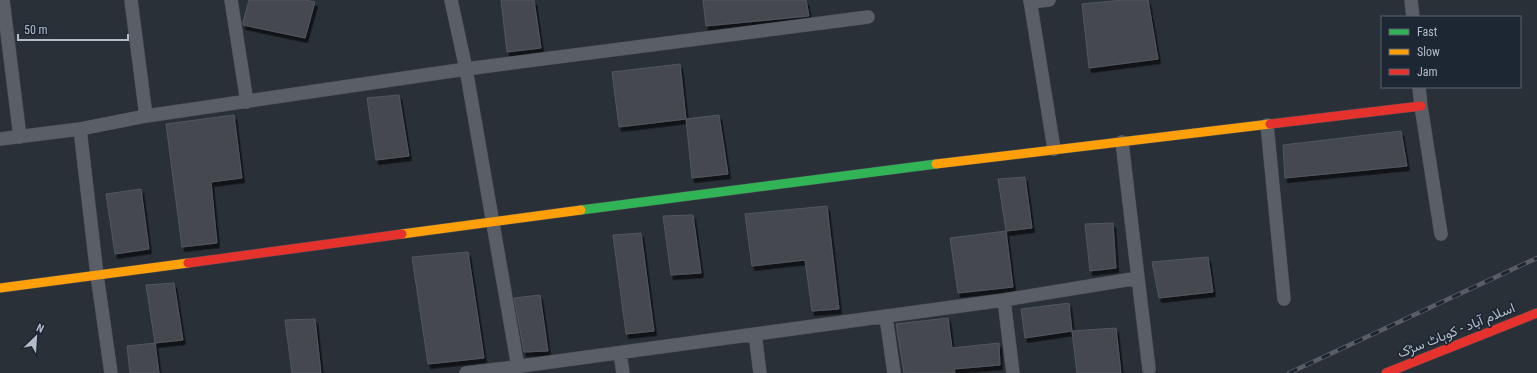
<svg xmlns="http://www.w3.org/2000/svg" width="1537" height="373" font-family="'Roboto Condensed',Vazirmatn,sans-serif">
  <defs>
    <filter id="shadow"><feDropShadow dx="2.5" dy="4.5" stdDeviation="0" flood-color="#0009"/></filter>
  </defs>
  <rect width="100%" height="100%" fill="#2a3038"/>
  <path fill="#444950" stroke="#52575f" filter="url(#shadow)" d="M 249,0 L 305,0 L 315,2 L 305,38 L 243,25 L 243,22 Z
    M 501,0 L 534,0 L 541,48 L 507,52 Z
    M 703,0 L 806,0 L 809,16 L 706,26 Z
    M 1123,0 L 1148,0 L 1158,59 L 1089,68 L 1082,4 Z
    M 680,64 L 686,119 L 619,127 L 612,72 Z
    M 399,95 L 409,156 L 376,160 L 367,98 Z
    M 234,115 L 242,178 L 211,182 L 217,243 L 182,247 L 166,124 Z
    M 719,115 L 728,174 L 692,178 L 686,119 Z
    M 1401,131 L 1407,166 L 1285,178 L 1283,145 Z
    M 1025,177 L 1032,228 L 1006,231 L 998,179 Z
    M 141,189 L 149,249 L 115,254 L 106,194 Z
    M 827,206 L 839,309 L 812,311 L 805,260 L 752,266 L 745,214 Z
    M 693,215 L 701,273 L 671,275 L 663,216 Z
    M 1113,223 L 1116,268 L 1090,271 L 1085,224 Z
    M 1006,231 L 1013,287 L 958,293 L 950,238 Z
    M 641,233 L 654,331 L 626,334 L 613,235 Z
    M 468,252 L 484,358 L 428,364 L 412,257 Z
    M 1208,257 L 1213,292 L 1159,298 L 1152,262 Z
    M 174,283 L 183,340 L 155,343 L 146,285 Z
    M 540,295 L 548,351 L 524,352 L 514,298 Z
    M 1069,303 L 1072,331 L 1025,338 L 1021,309 Z
    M 948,318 L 952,348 L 999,343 L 1000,365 L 954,369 L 955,373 L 904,373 L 896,324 Z
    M 315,319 L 321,373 L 292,373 L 285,320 Z
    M 1116,328 L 1121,373 L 1077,373 L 1072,331 Z
    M 155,343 L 159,373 L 130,373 L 127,346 Z"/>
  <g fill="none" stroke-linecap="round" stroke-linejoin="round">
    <defs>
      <path id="street" d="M 3,0 L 20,137
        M 131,0 L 146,116
        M 231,0 L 247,102
        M 451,0 L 466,69 L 518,367
        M 1030,0 L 1054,149
        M 1411,0 L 1413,17
        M 1030,2 L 1049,0
        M 1419,87 L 1421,106 L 1441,234
        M 1267,125 L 1284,299
        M 80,129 L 97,275 L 111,373
        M 0,139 L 80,129 L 146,116 L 466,69 L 868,17
        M 1138,278 L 1149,369
        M 1004,300 L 1013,373
        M 886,317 L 894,373
        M 755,334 L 760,373
        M 620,353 L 623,373
        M 507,368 L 1004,300 L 1138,278 L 1122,142
        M 466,373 L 507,368 L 508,373"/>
      <path id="fast" d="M 581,210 L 936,164"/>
      <path id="slow" d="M 936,164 L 1270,124
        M 402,234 L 581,210
        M 0,288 L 188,263"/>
      <path id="jam" d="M 1270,124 L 1421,106
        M 188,263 L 402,234
        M 1386,373 L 1537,313"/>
    </defs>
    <use href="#street" stroke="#484c53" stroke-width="14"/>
    <use href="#fast" stroke="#484c53" stroke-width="10"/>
    <use href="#slow" stroke="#484c53" stroke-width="10"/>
    <use href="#jam" stroke="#484c53" stroke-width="10"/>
    <use href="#street" stroke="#5a5e66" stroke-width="13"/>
    <use href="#fast" stroke="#30b455" stroke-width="9"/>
    <use href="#slow" stroke="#ff9f0a" stroke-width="9"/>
    <use href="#jam" stroke="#e5322d" stroke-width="9"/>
    <defs>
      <path id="rail" d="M 1289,373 L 1537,258"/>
    </defs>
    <use href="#rail" stroke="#595d64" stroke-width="4.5"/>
    <use href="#rail" stroke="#1d2633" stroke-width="3" stroke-dasharray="9" stroke-linecap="butt"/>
  </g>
  <g text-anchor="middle" stroke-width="3.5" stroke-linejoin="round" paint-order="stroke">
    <g font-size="14" fill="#b4bcc9" stroke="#1d2633">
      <text transform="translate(1456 330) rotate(-22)" y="5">اسلام آباد - کوہاٹ سڑک</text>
    </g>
  </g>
  <rect x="1381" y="16" width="140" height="72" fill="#1d2633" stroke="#59626f"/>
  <rect x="1389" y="29" width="20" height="6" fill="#30b455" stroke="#59626f"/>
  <text x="1417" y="36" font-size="12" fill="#b4bcc9">Fast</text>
  <rect x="1389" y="49" width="20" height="6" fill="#ff9f0a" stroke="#59626f"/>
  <text x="1417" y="56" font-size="12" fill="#b4bcc9">Slow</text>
  <rect x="1389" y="69" width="20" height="6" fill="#e5322d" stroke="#59626f"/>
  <text x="1417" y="76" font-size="12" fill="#b4bcc9">Jam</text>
  <g transform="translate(36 337) rotate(25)" stroke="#1d2633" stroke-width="3" paint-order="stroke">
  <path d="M0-3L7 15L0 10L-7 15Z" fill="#b4bcc9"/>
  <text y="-6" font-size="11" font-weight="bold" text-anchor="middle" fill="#b4bcc9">N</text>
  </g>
  <path d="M18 34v6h110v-6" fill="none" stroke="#b4bcc9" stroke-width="2"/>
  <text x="24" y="34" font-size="12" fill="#b4bcc9" stroke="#1d2633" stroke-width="3" paint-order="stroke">50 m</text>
</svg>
